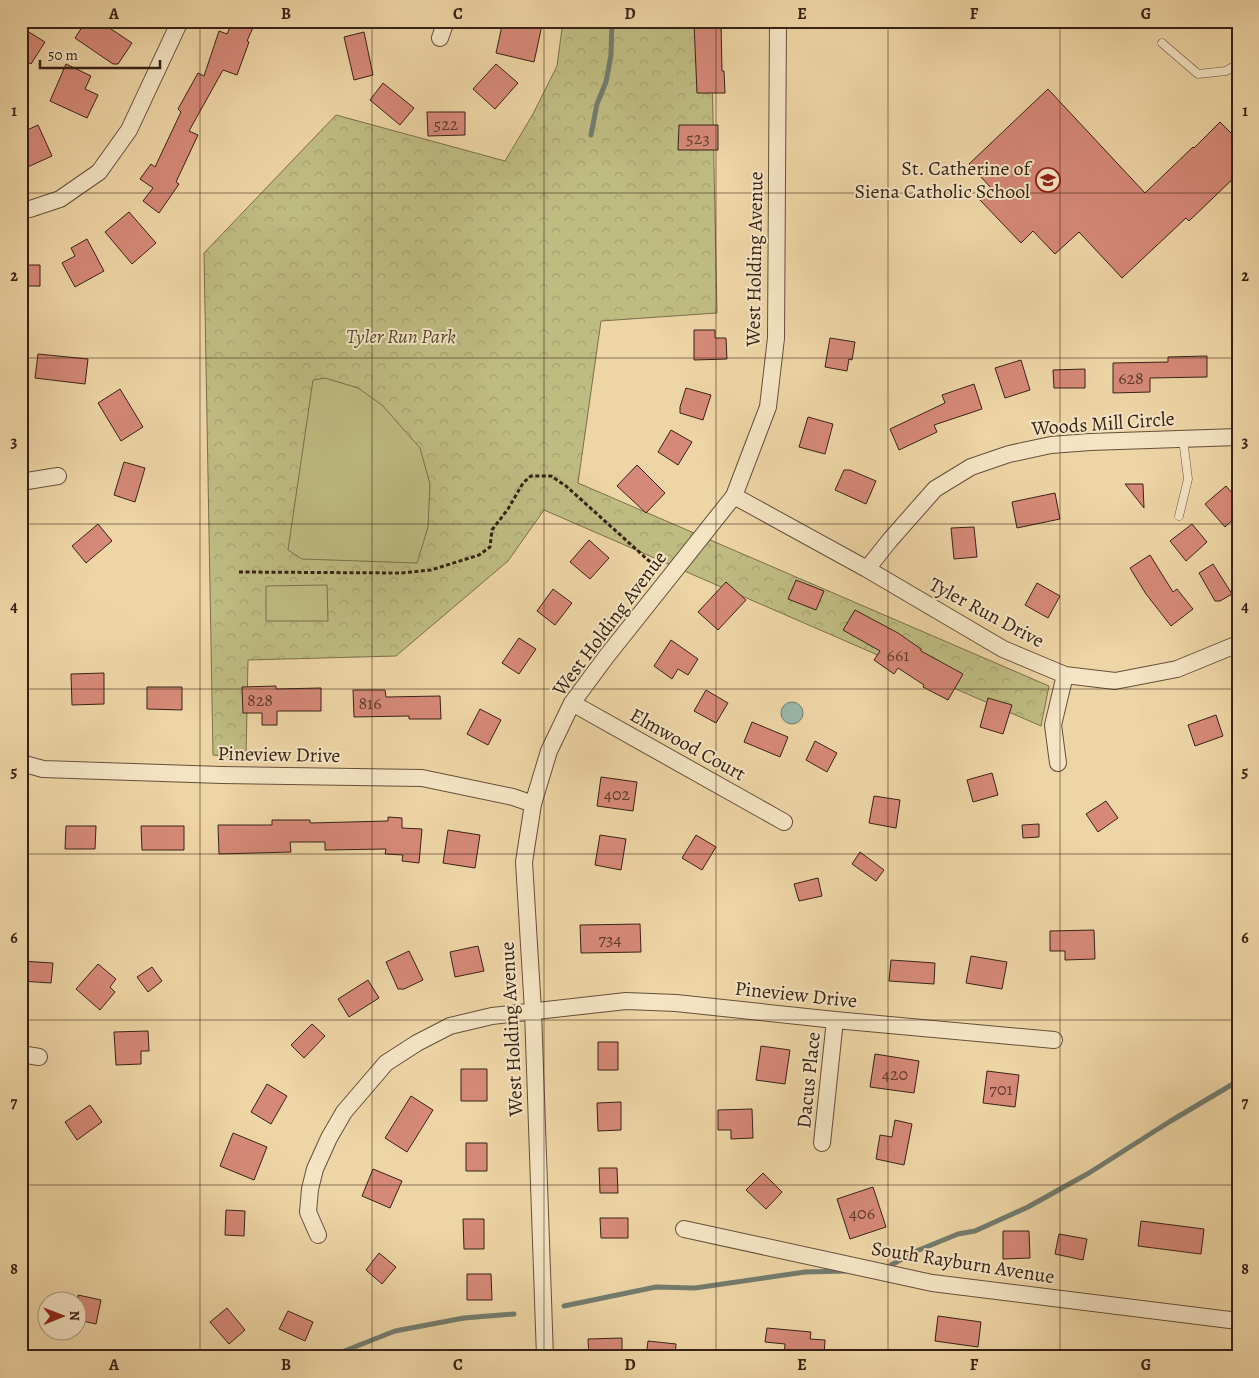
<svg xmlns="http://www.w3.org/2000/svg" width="1259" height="1378" font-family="Alegreya,serif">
  <defs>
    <pattern id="park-crowns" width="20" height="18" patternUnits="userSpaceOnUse" patternTransform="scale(1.25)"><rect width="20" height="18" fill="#bfbc82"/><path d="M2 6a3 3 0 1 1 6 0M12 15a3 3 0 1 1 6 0" fill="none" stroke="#a5a170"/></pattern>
  </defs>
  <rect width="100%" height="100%" fill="#eed5a5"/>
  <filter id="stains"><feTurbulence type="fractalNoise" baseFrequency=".004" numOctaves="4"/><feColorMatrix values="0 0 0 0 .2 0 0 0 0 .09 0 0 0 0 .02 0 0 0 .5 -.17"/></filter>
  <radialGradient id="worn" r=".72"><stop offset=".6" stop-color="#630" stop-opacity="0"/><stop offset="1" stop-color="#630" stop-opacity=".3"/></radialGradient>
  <path fill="url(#park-crowns)" stroke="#7b6f4c" d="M 563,21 L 711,21 L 717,313 L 601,321 L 578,483 L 1049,686 L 1041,726 L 544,510 L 508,561 L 396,656 L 248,660 L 246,758 L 213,755 L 204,253 L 336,115 L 505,161 L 533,114 L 557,66 Z"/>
  <path fill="#bfbc82" stroke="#7b6f4c" d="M 325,378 L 358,388 L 382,405 L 420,448 L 430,484 L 428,527 L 417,563 L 302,559 L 288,550 L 313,380 Z
    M 327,585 L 328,621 L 266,621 L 266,586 Z"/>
  <path fill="#99b8ab" stroke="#727c6f" d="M781 713a11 11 0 1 1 22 0a11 11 0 1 1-22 0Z"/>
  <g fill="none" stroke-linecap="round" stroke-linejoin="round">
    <path stroke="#727c6f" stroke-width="5" d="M 591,135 L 597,104 L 606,82 L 611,55 L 612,21
      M 891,1265 L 919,1250 L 958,1234 L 975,1231 L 1028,1207 L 1089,1173 L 1169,1122 L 1238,1081
      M 564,1306 L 656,1287 L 695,1288 L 805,1272 L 846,1271
      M 329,1357 L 395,1331 L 464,1318 L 514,1314"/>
  </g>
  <path fill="#d68978" stroke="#372216" d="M 86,21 L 99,21 L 132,43 L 118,64 L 113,64 L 75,38 Z
    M 233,21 L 256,21 L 247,41 L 249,42 L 237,75 L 223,70 L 189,131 L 198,135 L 176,182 L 179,184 L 159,213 L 143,201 L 153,188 L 140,179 L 151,164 L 155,167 L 181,112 L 178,109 L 198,73 L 204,76 L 219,31 L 227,34 Z
    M 503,21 L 529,21 L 542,25 L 534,62 L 496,53 Z
    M 694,22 L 721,22 L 722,71 L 724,71 L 725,93 L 697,93 Z
    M 21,27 L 45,42 L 31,64 L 21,58 Z
    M 364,32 L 373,75 L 354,80 L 344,37 Z
    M 66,64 L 91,76 L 85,89 L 98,95 L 87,118 L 50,101 Z
    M 496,64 L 518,83 L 495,109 L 473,89 Z
    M 383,83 L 414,108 L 400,125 L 370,100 Z
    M 1048,89 L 1145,193 L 1193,147 L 1194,148 L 1220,122 L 1238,140 L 1238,174 L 1189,221 L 1186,218 L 1122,278 L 1079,232 L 1055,254 L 1033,231 L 1021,243 L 980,200 L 992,189 L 969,164 Z
    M 427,112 L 465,112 L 465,135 L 428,136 Z
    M 38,125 L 52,156 L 21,170 L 21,133 Z
    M 679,125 L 718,125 L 718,150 L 678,150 Z
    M 129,212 L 156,243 L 132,264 L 105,232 Z
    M 87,239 L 104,271 L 75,287 L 62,263 L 75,256 L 71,248 Z
    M 21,265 L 40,265 L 40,286 L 21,286 Z
    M 694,330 L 715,330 L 715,338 L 726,338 L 727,359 L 694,360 Z
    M 830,338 L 855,342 L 852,360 L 849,359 L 847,371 L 825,367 Z
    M 38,354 L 88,359 L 85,384 L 35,378 Z
    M 1207,356 L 1207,377 L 1150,378 L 1150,392 L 1113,393 L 1113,363 L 1168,362 L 1168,357 Z
    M 1021,360 L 1030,390 L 1005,398 L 995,368 Z
    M 1085,369 L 1085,388 L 1054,388 L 1053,370 Z
    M 974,384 L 982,409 L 934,425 L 937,432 L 899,450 L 890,429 L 945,403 L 942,395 Z
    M 686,388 L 711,395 L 703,420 L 680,413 L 680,407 Z
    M 120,389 L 143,427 L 121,441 L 98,403 Z
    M 808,417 L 833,424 L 825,454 L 799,447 Z
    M 671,430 L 692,442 L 678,465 L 658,452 Z
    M 124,462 L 145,468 L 135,502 L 114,495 Z
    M 637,465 L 665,493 L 646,513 L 617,486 Z
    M 844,470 L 850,470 L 876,481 L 866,504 L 835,490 Z
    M 1125,484 L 1143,484 L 1144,508 Z
    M 1226,486 L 1238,500 L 1238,515 L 1225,527 L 1205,504 Z
    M 1055,493 L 1060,519 L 1017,528 L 1012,502 Z
    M 98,524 L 112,541 L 86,563 L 72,546 Z
    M 1192,524 L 1207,542 L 1186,561 L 1170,541 Z
    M 974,527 L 977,557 L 954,559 L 951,528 Z
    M 589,540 L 609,558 L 590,579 L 570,562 Z
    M 1150,555 L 1173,592 L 1177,589 L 1193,609 L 1171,626 L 1146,594 L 1130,568 Z
    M 1213,564 L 1232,594 L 1220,601 L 1215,601 L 1199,573 Z
    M 796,580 L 824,591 L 816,610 L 788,599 Z
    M 726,582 L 746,600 L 718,630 L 698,612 Z
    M 1037,583 L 1060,596 L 1048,618 L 1025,605 Z
    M 553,589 L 572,603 L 555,625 L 537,611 Z
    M 855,610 L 898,633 L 921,649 L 921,651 L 963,674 L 948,700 L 923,687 L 924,685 L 898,668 L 894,674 L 874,660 L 880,651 L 843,630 Z
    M 519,638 L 536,649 L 519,674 L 502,663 Z
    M 671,640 L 698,659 L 688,675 L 678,669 L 672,679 L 654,666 Z
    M 104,673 L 104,704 L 72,705 L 71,674 Z
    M 276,686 L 276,689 L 321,688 L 321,711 L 277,711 L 277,725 L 262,725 L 262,713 L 243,713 L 242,687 Z
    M 147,687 L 182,687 L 182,710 L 147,709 Z
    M 353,690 L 385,690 L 386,697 L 440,696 L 441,719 L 409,719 L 409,716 L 354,717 Z
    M 706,690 L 728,703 L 716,723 L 694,711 Z
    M 988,698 L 1012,705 L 1003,734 L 980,727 Z
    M 480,709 L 501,720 L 488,745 L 467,734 Z
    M 1216,715 L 1223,736 L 1195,746 L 1188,725 Z
    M 752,722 L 788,737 L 780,757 L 744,742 Z
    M 815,741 L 837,753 L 827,772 L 806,760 Z
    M 992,773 L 998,795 L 973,802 L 967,780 Z
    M 601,777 L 637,782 L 633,811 L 597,806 Z
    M 874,796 L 900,800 L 896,828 L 869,823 Z
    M 1106,801 L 1118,818 L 1098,832 L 1086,814 Z
    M 388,817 L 402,818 L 402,828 L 422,829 L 419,863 L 402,861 L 403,855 L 385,854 L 386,849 L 325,850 L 325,842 L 290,842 L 291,852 L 219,854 L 218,825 L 272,825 L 272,820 L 310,820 L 310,823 L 388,821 Z
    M 1039,824 L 1039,837 L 1023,838 L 1022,825 Z
    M 66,826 L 96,826 L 95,849 L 65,849 Z
    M 141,826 L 184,826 L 184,850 L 142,850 Z
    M 448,830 L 480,835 L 475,868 L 443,863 Z
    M 600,835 L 626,839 L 621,870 L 595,865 Z
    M 696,835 L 716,847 L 702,870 L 682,858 Z
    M 860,852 L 884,870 L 876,881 L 852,864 Z
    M 818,878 L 822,896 L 799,901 L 794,884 Z
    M 640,924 L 641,952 L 581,953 L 580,925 Z
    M 1094,930 L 1095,959 L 1065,960 L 1065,951 L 1050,951 L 1050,931 Z
    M 478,946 L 484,971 L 455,977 L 450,952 Z
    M 409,951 L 423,980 L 404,989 L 398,989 L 386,962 Z
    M 971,956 L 1007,962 L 1002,989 L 966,983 Z
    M 891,960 L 935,963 L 934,984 L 889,981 Z
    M 21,961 L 53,963 L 51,983 L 21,981 Z
    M 98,964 L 116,979 L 110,987 L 115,992 L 100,1010 L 76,989 Z
    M 152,967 L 162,981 L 148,992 L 137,977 Z
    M 368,980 L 379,998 L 349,1017 L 338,999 Z
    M 312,1024 L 325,1036 L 304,1058 L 291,1045 Z
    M 148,1031 L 149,1051 L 141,1051 L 141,1064 L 116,1065 L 114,1032 Z
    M 598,1042 L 618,1042 L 618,1070 L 598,1070 Z
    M 761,1046 L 790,1050 L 785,1084 L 756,1080 Z
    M 875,1054 L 919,1061 L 914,1093 L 870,1087 Z
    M 461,1069 L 487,1069 L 487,1101 L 461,1101 Z
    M 987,1071 L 1019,1075 L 1015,1107 L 983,1103 Z
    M 267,1084 L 287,1096 L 271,1124 L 251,1112 Z
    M 411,1096 L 433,1110 L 407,1152 L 385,1138 Z
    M 621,1102 L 621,1130 L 598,1131 L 597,1103 Z
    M 90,1105 L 102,1122 L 77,1140 L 65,1122 Z
    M 752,1109 L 753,1138 L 731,1139 L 731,1130 L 718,1130 L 718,1110 Z
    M 895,1120 L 912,1124 L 904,1165 L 876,1159 L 880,1135 L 892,1137 Z
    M 233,1133 L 267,1147 L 254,1180 L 220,1166 Z
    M 466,1143 L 487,1143 L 487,1171 L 466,1171 Z
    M 599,1168 L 617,1168 L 618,1193 L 600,1193 Z
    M 373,1169 L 402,1181 L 390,1208 L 362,1196 Z
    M 763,1173 L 782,1192 L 766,1209 L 746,1190 Z
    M 873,1187 L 886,1227 L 850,1239 L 837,1199 Z
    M 226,1210 L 245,1211 L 244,1236 L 225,1235 Z
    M 600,1218 L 628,1218 L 628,1238 L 601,1238 Z
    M 463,1219 L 484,1219 L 484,1249 L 464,1249 Z
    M 1141,1221 L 1204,1229 L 1201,1254 L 1138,1246 Z
    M 1003,1231 L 1029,1231 L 1030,1258 L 1003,1259 Z
    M 1059,1234 L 1087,1239 L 1083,1260 L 1055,1254 Z
    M 379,1253 L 396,1267 L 382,1284 L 366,1270 Z
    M 467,1274 L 491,1274 L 492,1300 L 467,1300 Z
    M 78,1295 L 101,1300 L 96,1324 L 78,1320 Z
    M 227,1308 L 245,1330 L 229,1344 L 210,1322 Z
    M 288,1311 L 313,1322 L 305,1341 L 279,1329 Z
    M 938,1316 L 981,1322 L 978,1347 L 935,1341 Z
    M 767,1328 L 811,1332 L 810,1339 L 825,1340 L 824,1357 L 784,1357 L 785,1344 L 765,1342 Z
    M 622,1338 L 622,1357 L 589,1357 L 588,1339 Z
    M 648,1341 L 676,1344 L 675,1357 L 646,1357 Z"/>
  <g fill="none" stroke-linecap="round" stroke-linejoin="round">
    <defs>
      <path id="lane" d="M 1162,43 L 1198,74 L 1226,71 L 1238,64
        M 1179,516 L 1188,479 L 1183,439"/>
      <path id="street" d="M 440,38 L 446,21
        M 21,210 L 30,209 L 60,199 L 99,172 L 129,130 L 180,21
        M 21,482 L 58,476
        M 734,496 L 867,569 L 1003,649 L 1065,675 L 1115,681 L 1177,669 L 1238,644
        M 867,569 L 890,540 L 935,489 L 971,467 L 1009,454 L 1051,445 L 1090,442 L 1238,437
        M 572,703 L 784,822
        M 21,763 L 43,769 L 222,775 L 422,778 L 513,797 L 533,804
        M 1058,763 L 1053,725 L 1065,675
        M 21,1054 L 39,1057
        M 822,1143 L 835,1020
        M 684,1229 L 932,1283 L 1238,1321
        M 318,1235 L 308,1212 L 310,1189 L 315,1169 L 329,1138 L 344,1112 L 386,1063 L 417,1043 L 450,1026 L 492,1016 L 626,1001 L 676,1003 L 835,1020 L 1054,1040
        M 545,1357 L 533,1011 L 524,862 L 533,804 L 549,751 L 572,703 L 606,657 L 734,496 L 768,407 L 776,338 L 778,21"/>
    </defs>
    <use href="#lane" stroke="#654f3a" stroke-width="9"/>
    <use href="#street" stroke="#654f3a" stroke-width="18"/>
    <path stroke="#372216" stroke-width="3" stroke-dasharray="4 2.5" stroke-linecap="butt" d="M 239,572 L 401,573 L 431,570 L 479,555 L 490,547 L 492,530 L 508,509 L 523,483 L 531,476 L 551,476 L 566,486 L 658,569"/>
    <use href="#lane" stroke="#f4e4c4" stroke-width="8"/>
    <use href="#street" stroke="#f4e4c4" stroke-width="16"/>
  </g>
  <path fill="none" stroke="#372216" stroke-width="1" stroke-opacity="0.55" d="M 200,21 L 200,1357M 372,21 L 372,1357M 544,21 L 544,1357M 716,21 L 716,1357M 888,21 L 888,1357M 1060,21 L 1060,1357M 21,193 L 1238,193M 21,358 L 1238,358M 21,524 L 1238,524M 21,689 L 1238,689M 21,854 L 1238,854M 21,1020 L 1238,1020M 21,1185 L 1238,1185"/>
  <defs>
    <symbol id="school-ring" viewBox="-11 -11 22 22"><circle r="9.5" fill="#f4e4c4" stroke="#8f2418" stroke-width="1.5"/><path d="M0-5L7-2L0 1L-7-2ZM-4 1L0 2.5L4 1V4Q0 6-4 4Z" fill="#8f2418"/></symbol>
  </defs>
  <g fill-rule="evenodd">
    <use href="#school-ring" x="1034" y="166" width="28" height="28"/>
  </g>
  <g text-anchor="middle" stroke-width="4" stroke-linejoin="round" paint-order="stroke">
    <g font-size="18" fill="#5f3c2e">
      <text x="446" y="130">522</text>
      <text x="698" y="144">523</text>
      <text x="1131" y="384">628</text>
      <text x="898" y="661">661</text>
      <text x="260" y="706">828</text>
      <text x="370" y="709">816</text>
      <text x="617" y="800">402</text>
      <text x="610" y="945">734</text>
      <text x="895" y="1080">420</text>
      <text x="1001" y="1095">701</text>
      <text x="862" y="1219">406</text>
    </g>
    <g font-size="20" fill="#372216" stroke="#f4e4c4" text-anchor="end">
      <text x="1030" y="175">St. Catherine of<tspan x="1030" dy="23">Siena Catholic School</tspan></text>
    </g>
    <g font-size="20" fill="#372216" stroke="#f4e4c4">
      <text transform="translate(754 259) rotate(-89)" y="7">West Holding Avenue</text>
      <text transform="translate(1103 423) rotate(-4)" y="7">Woods Mill Circle</text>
      <text transform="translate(987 612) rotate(28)" y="7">Tyler Run Drive</text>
      <text transform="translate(609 623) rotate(-53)" y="7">West Holding Avenue</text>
      <text transform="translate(688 744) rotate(29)" y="7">Elmwood Court</text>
      <text transform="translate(279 754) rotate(1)" y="7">Pineview Drive</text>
      <text transform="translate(796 994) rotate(6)" y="7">Pineview Drive</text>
      <text transform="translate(511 1029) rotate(-93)" y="7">West Holding Avenue</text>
      <text transform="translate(808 1080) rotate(-84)" y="7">Dacus Place</text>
      <text transform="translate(963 1262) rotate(9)" y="7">South Rayburn Avenue</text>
    </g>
    <g font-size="20" font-style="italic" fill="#594831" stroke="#f4e4c4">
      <text x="401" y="343">Tyler Run Park</text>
    </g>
  </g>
  <rect width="1259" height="1378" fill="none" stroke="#eed5a5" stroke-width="55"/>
  <g transform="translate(62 1316) rotate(89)"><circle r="24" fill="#f4e4c4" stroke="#a8967e"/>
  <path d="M0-4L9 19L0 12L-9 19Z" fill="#8f2418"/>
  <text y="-8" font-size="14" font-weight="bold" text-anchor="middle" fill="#372216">N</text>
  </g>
  <path d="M40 60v8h120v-8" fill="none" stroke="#372216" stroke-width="2.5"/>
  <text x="48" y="60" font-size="15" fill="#372216" stroke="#f4e4c4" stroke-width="4" paint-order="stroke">50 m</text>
  <rect x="28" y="28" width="1204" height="1322" fill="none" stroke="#372216" stroke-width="2"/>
  <g font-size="16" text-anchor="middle" font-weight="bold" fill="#372216">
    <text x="114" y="19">A</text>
    <text x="286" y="19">B</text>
    <text x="458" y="19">C</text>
    <text x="630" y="19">D</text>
    <text x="802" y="19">E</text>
    <text x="974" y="19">F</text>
    <text x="1146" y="19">G</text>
    <text x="14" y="116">1</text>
    <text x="1245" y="116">1</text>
    <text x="14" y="281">2</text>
    <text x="1245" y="281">2</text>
    <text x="14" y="447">3</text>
    <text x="1245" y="447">3</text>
    <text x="14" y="612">4</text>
    <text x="1245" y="612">4</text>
    <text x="14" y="777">5</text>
    <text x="1245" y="777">5</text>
    <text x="14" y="943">6</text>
    <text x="1245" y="943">6</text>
    <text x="14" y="1108">7</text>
    <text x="1245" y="1108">7</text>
    <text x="14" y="1274">8</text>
    <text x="1245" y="1274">8</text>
    <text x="114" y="1370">A</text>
    <text x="286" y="1370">B</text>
    <text x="458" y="1370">C</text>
    <text x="630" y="1370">D</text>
    <text x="802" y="1370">E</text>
    <text x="974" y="1370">F</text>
    <text x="1146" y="1370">G</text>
  </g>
  <rect width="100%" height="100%" filter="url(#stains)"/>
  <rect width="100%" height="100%" fill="url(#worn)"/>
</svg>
